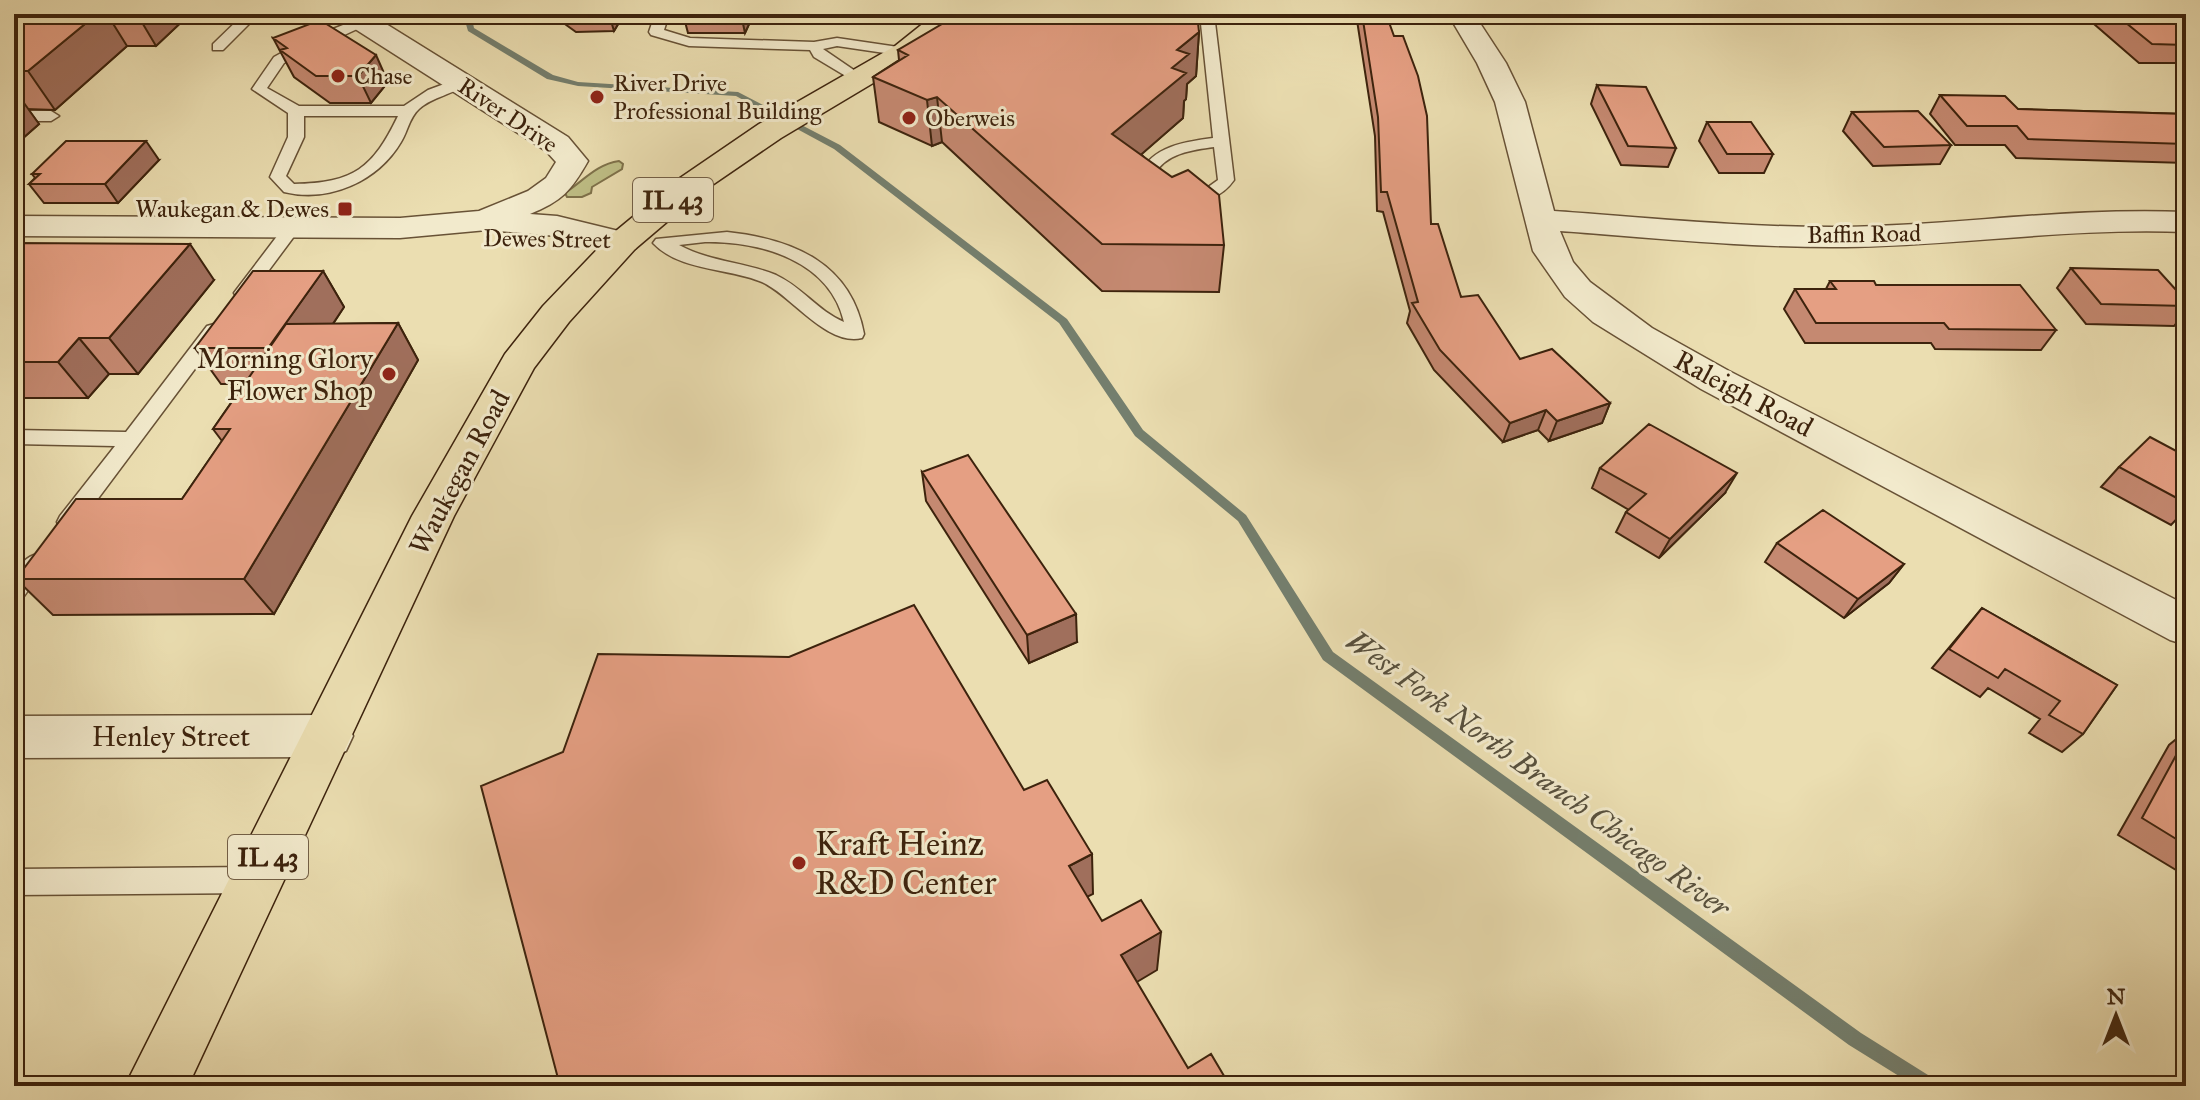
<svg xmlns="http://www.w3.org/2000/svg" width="2200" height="1100" font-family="'IM FELL Great Primer',serif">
  <rect width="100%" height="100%" fill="#ebdeb1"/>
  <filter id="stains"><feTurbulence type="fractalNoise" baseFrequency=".0025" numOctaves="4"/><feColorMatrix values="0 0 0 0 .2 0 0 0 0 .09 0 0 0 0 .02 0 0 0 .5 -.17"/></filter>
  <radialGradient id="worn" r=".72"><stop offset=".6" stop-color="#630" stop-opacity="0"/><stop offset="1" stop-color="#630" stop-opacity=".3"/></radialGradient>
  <path fill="#bfbf86" stroke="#7e714a" stroke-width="2" d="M 619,161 L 623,164 L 622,169 L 592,187 L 591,193 L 582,197 L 567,197 L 565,193 C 583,181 597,164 619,161 Z"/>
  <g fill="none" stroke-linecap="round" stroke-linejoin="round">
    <path fill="#747f6e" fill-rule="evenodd" d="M 463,14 L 471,14 L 474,28 L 553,75 L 578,82 L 738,92 L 840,145 L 1067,319 L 1143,430 L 1246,515 L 1333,652 L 1861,1033 L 1936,1080 L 1938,1086 L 1915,1086 L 1849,1045 L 1323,660 L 1238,521 L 1135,436 L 1059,323 L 834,149 L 736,96 L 578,86 L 547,79 L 468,31 Z"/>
    <defs>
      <path id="lane" d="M 14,14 L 28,14 L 14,23 Z
        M 244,14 L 259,14 L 223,50 L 213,50 L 213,44 Z
        M 655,14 L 669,14 L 664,30 L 690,38 L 814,42 L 837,38 L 905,48 L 912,52 L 905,56 L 837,46 L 823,49 L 864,77 L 866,80 L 859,84 L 814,57 L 810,50 L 689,46 L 651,35 L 649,32 Z
        M 1200,14 L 1214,14 L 1234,180 C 1222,197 1204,204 1183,200 L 1181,197 L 1183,194 L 1204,190 L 1218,180 L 1214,147 C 1192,150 1166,153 1154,175 L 1162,186 L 1160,189 L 1148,189 L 1138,175 C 1154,146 1183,142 1213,138 Z
        M 363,17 L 370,21 L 368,24 L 284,63 L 267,88 L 299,106 L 404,106 L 428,90 L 455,80 L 465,80 L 467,83 C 454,95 433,96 419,109 C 409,118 408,131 401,142 C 378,181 330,203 284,192 L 270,177 L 288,137 L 288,113 L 252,89 L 274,57 L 303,41 ZM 304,116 L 398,116 C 373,168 354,183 294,184 L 286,176 L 304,137 Z
        M 14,111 L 51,111 L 59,116 L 51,121 L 14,121 Z
        M 293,222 L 301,227 L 249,297 L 237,297 L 234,293 L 237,289 L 287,223 Z
        M 727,232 C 793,239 851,263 864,334 L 862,338 C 827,347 790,294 762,282 C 729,268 679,271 653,243 L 656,239 ZM 705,242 C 761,241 830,261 844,322 C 818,311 802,287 776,275 C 745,262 710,262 679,245 Z
        M 214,324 L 221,326 L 223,330 L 221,334 L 76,528 L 60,528 L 57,522 L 60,516 L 115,446 L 14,444 L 14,430 L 126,432 L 207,326 Z
        M 37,554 L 45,556 L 48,562 L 22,599 L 14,602 C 14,582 15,560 37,554 Z
        M 256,867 L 266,871 L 270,880 L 266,889 L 256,893 L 14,895 L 14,869 Z"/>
      <path id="street" d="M 338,14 L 370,14 L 568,137 L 588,161 C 571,191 562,201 530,214 L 557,216 L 635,235 L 640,242 L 635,249 L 623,252 L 557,236 L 487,230 L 400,238 L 14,236 L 14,216 L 400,218 L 479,211 L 528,191 L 546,178 L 556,162 L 546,151 L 341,20 Z
        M 1448,14 L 1474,14 L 1506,63 L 1525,102 L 1554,211 C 1651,218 1748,228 1845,227 C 1959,225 2072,207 2186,212 L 2186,232 C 2072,227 1959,246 1845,247 C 1750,248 1655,238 1560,231 L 1573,262 L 1590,282 L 1652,328 L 1729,371 L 2186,605 L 2186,645 L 2170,640 L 1701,389 L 1593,322 L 1565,297 L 1533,251 L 1495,102 L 1477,63 Z
        M 328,715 L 346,721 L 353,736 L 346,751 L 328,757 L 14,758 L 14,716 Z"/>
      <path id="primary" d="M 935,14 L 965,14 L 915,58 L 781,138 L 702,192 L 635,249 L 569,322 L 534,368 L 454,516 L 188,1086 L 125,1086 L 412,516 L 505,354 L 543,306 L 611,235 L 680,178 L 759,124 L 895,46 Z"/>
    </defs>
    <use href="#lane" stroke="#685236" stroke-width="3"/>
    <use href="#street" stroke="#685236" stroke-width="3"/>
    <use href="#primary" stroke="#3d230d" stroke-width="3"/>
    <use href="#lane" fill="#f2eacc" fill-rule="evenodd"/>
    <use href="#street" fill="#f2eacc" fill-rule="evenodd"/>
    <use href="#primary" fill="#ebdeb1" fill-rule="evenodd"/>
  </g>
  <path fill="#c58971" stroke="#3d230d" stroke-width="2" d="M 23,14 L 190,14 L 156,46 L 127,46 L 55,110 L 28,109 L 39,124 L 14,146 L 14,21 Z
    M 551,14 L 624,14 L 614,31 L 576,32 Z
    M 683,14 L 820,14 L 817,22 L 750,22 L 745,33 L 688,33 Z
    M 821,14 L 886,14 L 885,18 L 822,18 Z
    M 1356,14 L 1386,14 L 1431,224 L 1461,297 L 1520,359 L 1610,403 L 1602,423 L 1549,441 L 1538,430 L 1503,442 L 1434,370 L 1407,323 L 1410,311 L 1383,212 L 1377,211 L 1375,136 Z
    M 2100,14 L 2167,14 L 2186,29 L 2186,63 L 2139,63 L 2094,24 Z
    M 1199,32 L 1196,76 L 1187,84 L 1186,99 L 1184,101 L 1183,118 L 1141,154 L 1224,245 L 1219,292 L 1102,291 L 942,142 L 932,146 L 879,122 L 873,77 L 899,60 L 898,50 Z
    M 273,38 L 388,82 L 371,103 L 330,103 L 294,77 Z
    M 1597,85 L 1676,148 L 1668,167 L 1621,165 L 1591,104 Z
    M 1940,95 L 2018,109 L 2186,114 L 2186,163 L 2016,158 L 2005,145 L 1955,145 L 1930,114 Z
    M 1852,112 L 1951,145 L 1940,164 L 1873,166 L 1843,131 Z
    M 1707,122 L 1773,154 L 1764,173 L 1719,173 L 1699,141 Z
    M 159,160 L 118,203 L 44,203 L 29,184 L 35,178 L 32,174 Z
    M 14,243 L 214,280 L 138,374 L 109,374 L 88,398 L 14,398 Z
    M 2071,268 L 2186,301 L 2186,311 L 2174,326 L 2086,324 L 2057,288 Z
    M 323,271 L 344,307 L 333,324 L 398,323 L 418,360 L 274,614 L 53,615 L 16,579 L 182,499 L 222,441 L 213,429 L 244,384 L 221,384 L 195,348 Z
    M 1830,281 L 1876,285 L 2056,330 L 2041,350 L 1935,349 L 1931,343 L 1805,343 L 1784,309 L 1795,289 L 1826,289 Z
    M 2186,444 L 2186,509 L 2171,525 L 2101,487 L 2119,467 L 2178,452 Z
    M 1600,468 L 1725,493 L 1659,558 L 1616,532 L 1626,512 L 1629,510 L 1592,488 Z
    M 922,472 L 1077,642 L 1029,663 L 926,501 Z
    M 1777,543 L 1904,564 L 1889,583 L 1844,618 L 1765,562 Z
    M 1982,608 L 2117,685 L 2083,734 L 2062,752 L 2029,733 L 2040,719 L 1988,688 L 1980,697 L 1932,668 Z
    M 2186,731 L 2186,876 L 2118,835 L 2169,745 Z"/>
  <path fill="#a06f5c" stroke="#3d230d" stroke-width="2" d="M 97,14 L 107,14 L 127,46 L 55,110 L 28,71 Z
    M 137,14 L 190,14 L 156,46 Z
    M 609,14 L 624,14 L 614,31 Z
    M 741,14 L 748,14 L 750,22 L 745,33 Z
    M 1199,32 L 1196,76 L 1187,84 L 1186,99 L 1184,101 L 1183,118 L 1112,180 L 1112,134 L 1172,68 L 1177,50 Z
    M 376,55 L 388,82 L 371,103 L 358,76 Z
    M 14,89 L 39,124 L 14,146 Z
    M 937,97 L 942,142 L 932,146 L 927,100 Z
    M 146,141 L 159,160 L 118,203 L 105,184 Z
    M 190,244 L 214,280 L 138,374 L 109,338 Z
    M 323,271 L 344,307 L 293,384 L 268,348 Z
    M 398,323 L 418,360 L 274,614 L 244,579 Z
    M 79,338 L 109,374 L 88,398 L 58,362 Z
    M 1610,403 L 1602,423 L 1549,441 L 1557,421 Z
    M 1546,410 L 1538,430 L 1503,442 L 1510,423 Z
    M 1737,473 L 1725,493 L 1659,558 L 1670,539 Z
    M 1904,564 L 1889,583 L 1844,618 L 1858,599 Z
    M 1076,614 L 1077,642 L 1029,663 L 1027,635 Z
    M 1092,854 L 1093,894 L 1071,905 L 1069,866 Z
    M 1161,932 L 1157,970 L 1120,992 L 1121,955 Z"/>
  <path fill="#e59f83" stroke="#3d230d" stroke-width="2" d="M 23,14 L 97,14 L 28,71 L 14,71 L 14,21 Z
    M 959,14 L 1197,14 L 1199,32 L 1177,50 L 1189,54 L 1172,68 L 1186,73 L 1112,134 L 1172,177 L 1188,170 L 1219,195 L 1224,245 L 1102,244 L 937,97 L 927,100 L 873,77 L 908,55 L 898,50 Z
    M 1362,14 L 1386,14 L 1394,36 L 1403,36 L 1418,76 L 1427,116 L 1431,224 L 1438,224 L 1461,297 L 1478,295 L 1520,359 L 1552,349 L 1610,403 L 1557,421 L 1546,410 L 1510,423 L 1440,350 L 1412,303 L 1418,302 L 1387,192 L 1381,192 L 1378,117 Z
    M 2115,14 L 2167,14 L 2186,29 L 2186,45 L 2152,44 Z
    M 320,20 L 376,55 L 358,76 L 316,76 L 280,50 L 287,48 L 273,38 Z
    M 1597,85 L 1646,87 L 1676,148 L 1628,146 Z
    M 1940,95 L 2005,96 L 2018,109 L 2186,114 L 2186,144 L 2028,139 L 2017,126 L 1967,126 Z
    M 1918,111 L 1951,145 L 1884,147 L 1852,112 Z
    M 1707,122 L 1751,122 L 1773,154 L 1727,154 Z
    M 66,141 L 146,141 L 105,184 L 29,184 L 40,174 L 32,174 Z
    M 14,243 L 190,244 L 109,338 L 79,338 L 58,362 L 14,362 Z
    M 2071,268 L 2158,270 L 2186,301 L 2186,306 L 2101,304 Z
    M 253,271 L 323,271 L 268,348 L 195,348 Z
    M 1830,281 L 1874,281 L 1876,285 L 2020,285 L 2056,330 L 1949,329 L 1944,323 L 1816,323 L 1795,289 L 1836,289 Z
    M 398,323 L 244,579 L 16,579 L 76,499 L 182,499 L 230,429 L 213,429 L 286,324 Z
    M 1649,424 L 1737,473 L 1670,539 L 1626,512 L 1646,494 L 1600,468 Z
    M 2150,437 L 2178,452 L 2186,444 L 2186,503 L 2119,467 Z
    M 968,455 L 1076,614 L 1027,635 L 922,472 Z
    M 1823,510 L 1904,564 L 1858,599 L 1777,543 Z
    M 914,605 L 1024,790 L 1047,780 L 1092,854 L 1069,866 L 1102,921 L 1141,900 L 1161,932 L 1121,955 L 1188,1068 L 1211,1054 L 1230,1086 L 560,1086 L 481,786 L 563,752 L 598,654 L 789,657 Z
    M 1982,608 L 2117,685 L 2083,734 L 2049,715 L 2060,701 L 2005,669 L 1998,678 L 1949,649 Z
    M 2186,737 L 2186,845 L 2142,818 Z"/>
  <g fill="#8f2418" stroke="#f2eacc" stroke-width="3">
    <circle cx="338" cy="76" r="8"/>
    <circle cx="597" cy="97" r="8"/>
    <circle cx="909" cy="118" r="8"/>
    <rect x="337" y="201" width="16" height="16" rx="4"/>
    <circle cx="389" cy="374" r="8"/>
    <circle cx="799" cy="863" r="8"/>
  </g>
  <g text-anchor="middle" stroke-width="6" stroke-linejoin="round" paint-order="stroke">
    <g font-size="24" fill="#3d230d" stroke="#f2eacc" text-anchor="start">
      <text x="354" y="84">Chase</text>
      <text x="613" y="91">River Drive<tspan x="613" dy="28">Professional Building</tspan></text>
      <text x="925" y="126">Oberweis</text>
      <text x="329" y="217" text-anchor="end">Waukegan &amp; Dewes</text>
    </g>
    <g font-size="24" fill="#3d230d" stroke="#f2eacc">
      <text transform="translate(508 115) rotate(34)" y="8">River Drive</text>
      <text transform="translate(1864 234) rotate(-1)" y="8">Baffin Road</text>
      <text transform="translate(547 239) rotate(1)" y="8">Dewes Street</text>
    </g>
    <g fill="#f2eacc" stroke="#735f46" stroke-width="2">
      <rect x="633" y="178" width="80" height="44" rx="6"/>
      <rect x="228" y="835" width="80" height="44" rx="6"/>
    </g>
    <g font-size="26" font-weight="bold" fill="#3d230d">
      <text x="673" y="209">IL 43</text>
      <text x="268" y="866">IL 43</text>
    </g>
    <g font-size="28" fill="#3d230d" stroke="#f2eacc" text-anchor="end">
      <text x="373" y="368">Morning Glory<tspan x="373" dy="32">Flower Shop</tspan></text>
    </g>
    <g font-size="28" fill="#3d230d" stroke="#f2eacc">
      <text transform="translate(1744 393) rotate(28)" y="10">Raleigh Road</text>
      <text transform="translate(459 472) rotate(-62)" y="10">Waukegan Road</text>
      <text x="171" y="746">Henley Street</text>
    </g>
    <g font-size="30" font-style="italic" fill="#58513e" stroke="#f2eacc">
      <text transform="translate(1538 774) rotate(36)" y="10">West Fork North Branch Chicago River</text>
    </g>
    <g font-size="34" fill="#3d230d" stroke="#f2eacc" text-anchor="start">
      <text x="815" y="855">Kraft Heinz<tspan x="815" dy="39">R&amp;D Center</tspan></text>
    </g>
  </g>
  <rect width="2200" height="1100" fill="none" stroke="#ebdeb1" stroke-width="48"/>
  <rect x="16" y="16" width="2168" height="1068" fill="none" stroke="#3d230d" stroke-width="4"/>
  <rect x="24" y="24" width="2152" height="1052" fill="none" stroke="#3d230d" stroke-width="2"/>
  <g transform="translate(2116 1016)" stroke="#f2eacc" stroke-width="6" paint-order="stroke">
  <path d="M0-6L14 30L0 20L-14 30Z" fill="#3d230d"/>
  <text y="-12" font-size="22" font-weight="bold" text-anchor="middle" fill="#3d230d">N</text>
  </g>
  <rect width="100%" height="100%" filter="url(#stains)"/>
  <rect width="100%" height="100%" fill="url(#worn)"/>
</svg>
